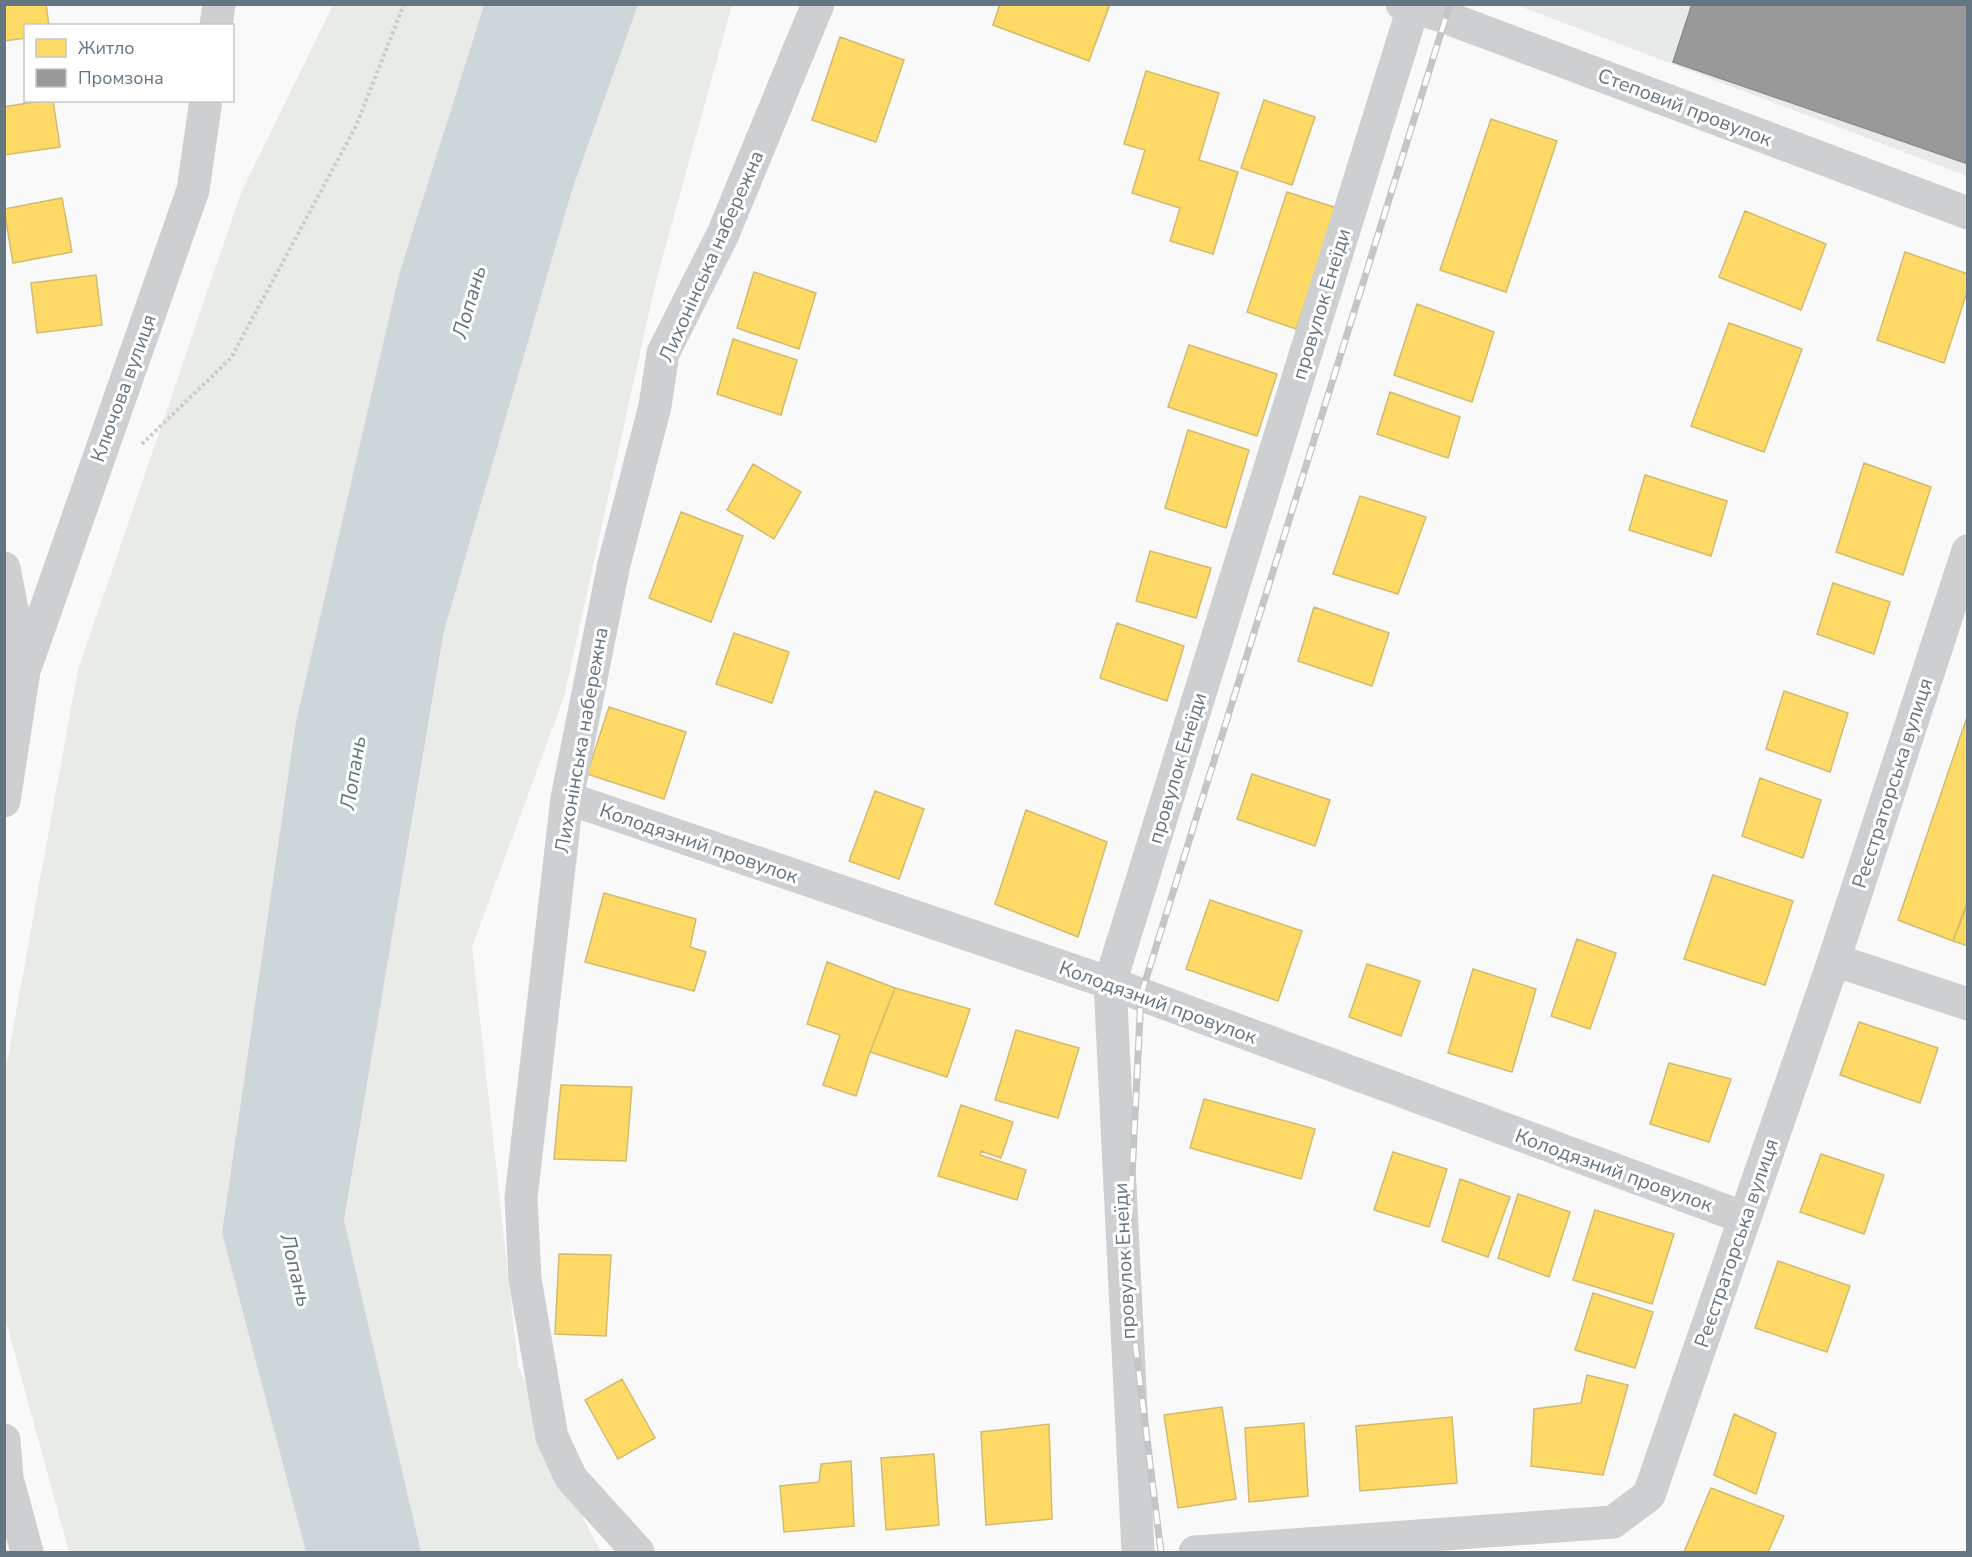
<svg xmlns="http://www.w3.org/2000/svg" width="1972" height="1557" font-family="'Nunito Sans',sans-serif">
  <rect width="100%" height="100%" fill="#f9f9f9"/>
  <path fill="#e8e9e9" d="M 1517,5 L 1967,5 L 1967,176 Z"/>
  <path fill="#e8ebe6" d="M 333,5 L 485,5 L 222,1233 L 306,1552 L 69,1552 L 5,1318 L 4,1079 L 78,670 L 241,193 Z
    M 638,5 L 732,5 L 655,285 L 564,697 L 472,947 L 518,1366 L 588,1528 L 601,1552 L 421,1552 L 344,1220 L 444,631 L 572,190 Z"/>
  <path fill="#ced6d9" d="M 484,5 L 638,5 L 572,190 L 444,631 L 344,1220 L 421,1552 L 306,1552 L 222,1233 L 296,722 L 399,275 Z"/>
  <path fill="#ffd966" stroke="#d1bb6f" stroke-width="1.5" d="M 4,4 L 46,4 L 49,26 L 26,26 L 26,38 L 4,41 Z
    M 1000,4 L 1110,4 L 1089,61 L 993,25 Z
    M 840,37 L 904,60 L 876,142 L 812,120 Z
    M 1146,71 L 1219,93 L 1199,160 L 1238,172 L 1213,254 L 1170,241 L 1180,208 L 1132,193 L 1145,150 L 1124,144 Z
    M 46,100 L 53,100 L 60,147 L 4,155 L 4,107 Z
    M 1264,100 L 1315,117 L 1292,185 L 1241,168 Z
    M 1491,119 L 1557,141 L 1506,292 L 1440,270 Z
    M 1287,192 L 1337,208 L 1296,329 L 1247,312 Z
    M 62,198 L 72,252 L 13,263 L 4,209 Z
    M 1745,211 L 1826,244 L 1801,310 L 1719,277 Z
    M 1905,252 L 1968,274 L 1968,289 L 1944,363 L 1877,340 Z
    M 754,272 L 816,293 L 799,349 L 737,328 Z
    M 96,275 L 102,325 L 37,333 L 31,283 Z
    M 1417,304 L 1494,332 L 1472,402 L 1394,375 Z
    M 1729,323 L 1802,349 L 1764,452 L 1691,426 Z
    M 733,339 L 797,360 L 781,415 L 717,394 Z
    M 1189,345 L 1277,374 L 1257,436 L 1168,407 Z
    M 1390,392 L 1460,417 L 1448,458 L 1377,434 Z
    M 1188,430 L 1249,450 L 1226,528 L 1165,508 Z
    M 1864,463 L 1931,487 L 1903,575 L 1836,552 Z
    M 753,464 L 801,492 L 774,539 L 727,510 Z
    M 1645,475 L 1727,501 L 1711,556 L 1629,530 Z
    M 1360,496 L 1426,517 L 1398,594 L 1333,574 Z
    M 681,512 L 743,536 L 711,622 L 649,598 Z
    M 1150,551 L 1211,568 L 1196,618 L 1136,601 Z
    M 1833,583 L 1890,602 L 1874,654 L 1817,634 Z
    M 1314,607 L 1389,633 L 1372,686 L 1298,661 Z
    M 1117,623 L 1184,646 L 1167,701 L 1100,678 Z
    M 734,633 L 789,652 L 772,703 L 716,684 Z
    M 1784,691 L 1848,713 L 1830,772 L 1766,749 Z
    M 609,707 L 686,732 L 664,799 L 587,774 Z
    M 1968,714 L 1968,900 L 1953,941 L 1898,920 Z
    M 1252,774 L 1330,800 L 1315,846 L 1237,819 Z
    M 1760,778 L 1821,800 L 1803,858 L 1742,836 Z
    M 875,791 L 924,809 L 899,879 L 849,861 Z
    M 1026,810 L 1107,842 L 1078,937 L 995,904 Z
    M 1713,875 L 1793,901 L 1765,985 L 1684,959 Z
    M 604,893 L 696,919 L 690,947 L 706,952 L 694,991 L 585,962 Z
    M 1210,900 L 1302,931 L 1278,1001 L 1186,969 Z
    M 1968,903 L 1968,946 L 1953,941 Z
    M 1577,939 L 1616,953 L 1590,1029 L 1551,1016 Z
    M 827,962 L 895,988 L 870,1052 L 856,1096 L 823,1085 L 840,1035 L 807,1024 Z
    M 1367,964 L 1420,981 L 1401,1036 L 1349,1017 Z
    M 1473,969 L 1536,989 L 1512,1072 L 1448,1053 Z
    M 895,988 L 970,1009 L 947,1077 L 870,1052 Z
    M 1859,1022 L 1938,1048 L 1920,1103 L 1840,1075 Z
    M 1016,1030 L 1079,1048 L 1058,1118 L 995,1100 Z
    M 1669,1063 L 1731,1079 L 1709,1142 L 1650,1124 Z
    M 561,1085 L 632,1087 L 626,1161 L 554,1159 Z
    M 1204,1099 L 1315,1129 L 1301,1179 L 1190,1148 Z
    M 961,1105 L 1013,1122 L 1001,1158 L 981,1151 L 980,1155 L 1026,1170 L 1017,1200 L 938,1176 Z
    M 1393,1152 L 1447,1169 L 1429,1227 L 1374,1210 Z
    M 1821,1154 L 1884,1175 L 1864,1234 L 1800,1212 Z
    M 1460,1179 L 1510,1197 L 1488,1257 L 1442,1241 Z
    M 1518,1194 L 1570,1212 L 1549,1277 L 1498,1258 Z
    M 1595,1210 L 1674,1234 L 1652,1304 L 1573,1280 Z
    M 559,1254 L 611,1255 L 606,1336 L 555,1334 Z
    M 1778,1261 L 1850,1286 L 1827,1352 L 1755,1328 Z
    M 1593,1293 L 1653,1312 L 1635,1368 L 1575,1350 Z
    M 1587,1375 L 1628,1385 L 1603,1475 L 1531,1466 L 1534,1409 L 1581,1403 Z
    M 622,1379 L 655,1438 L 618,1459 L 585,1400 Z
    M 1222,1407 L 1236,1499 L 1178,1508 L 1164,1415 Z
    M 1734,1414 L 1776,1433 L 1756,1494 L 1714,1475 Z
    M 1452,1417 L 1457,1483 L 1360,1491 L 1356,1426 Z
    M 1304,1423 L 1308,1496 L 1249,1502 L 1245,1428 Z
    M 1049,1424 L 1052,1519 L 986,1525 L 981,1432 Z
    M 934,1454 L 939,1525 L 886,1530 L 881,1458 Z
    M 851,1461 L 854,1526 L 784,1532 L 780,1486 L 819,1482 L 821,1464 Z
    M 1711,1488 L 1784,1516 L 1768,1552 L 1684,1552 Z"/>
  <path fill="#999" stroke="#898e92" stroke-width="1.5" d="M 1692,4 L 1968,4 L 1968,164 L 1673,62 Z"/>
  <g fill="none" stroke-linecap="round" stroke-linejoin="round">
    <path stroke="#cbcccd" stroke-width="4" stroke-dasharray="3 3" stroke-linecap="butt" d="M 142,444 L 231,358 L 356,126 L 404,4"/>
    <path stroke="#cecfd0" stroke-width="33" d="M 1402,4 L 1445,17 L 1968,213
      M 216,26 L 219,4
      M 4,568 L 24,671 L 4,801
      M 4,672 L 24,671 L 193,190 L 206,100
      M 567,798 L 1110,983 L 1745,1218
      M 1834,960 L 1968,1004
      M 4,1440 L 7,1478 L 27,1552
      M 638,1552 L 571,1478 L 552,1437 L 525,1279 L 521,1198 L 567,798 L 614,564 L 655,406 L 663,353 L 723,234 L 818,4
      M 1138,1552 L 1110,983 L 1413,8
      M 1195,1552 L 1613,1522 L 1649,1495 L 1834,960 L 1968,551"/>
    <defs>
      <path id="rail" d="M 1161,1552 L 1127,1277 L 1141,995 L 1450,4"/>
    </defs>
    <use href="#rail" stroke="#c3c5c6" stroke-width="7"/>
    <use href="#rail" stroke="#fff" stroke-width="4.5" stroke-dasharray="14" stroke-linecap="butt"/>
  </g>
  <g text-anchor="middle" stroke-width="6" stroke-linejoin="round" paint-order="stroke">
    <g font-size="20" fill="#657683" stroke="#fff">
      <text transform="translate(1685 107) rotate(21)" y="7">Степовий провулок</text>
      <text transform="translate(711 256) rotate(-66)" y="7">Лихонінська набережна</text>
      <text transform="translate(1321 304) rotate(-73)" y="7">провулок Енеїди</text>
      <text transform="translate(123 388) rotate(-70)" y="7">Ключова вулиця</text>
      <text transform="translate(581 740) rotate(-80)" y="7">Лихонінська набережна</text>
      <text transform="translate(1177 768) rotate(-73)" y="7">провулок Енеїди</text>
      <text transform="translate(1892 783) rotate(-72)" y="7">Реєстраторська вулиця</text>
      <text transform="translate(699 843) rotate(19)" y="7">Колодязний провулок</text>
      <text transform="translate(1158 1002) rotate(20)" y="7">Колодязний провулок</text>
      <text transform="translate(1614 1170) rotate(20)" y="7">Колодязний провулок</text>
      <text transform="translate(1736 1243) rotate(-71)" y="7">Реєстраторська вулиця</text>
      <text transform="translate(1124 1261) rotate(-93)" y="7">провулок Енеїди</text>
    </g>
    <g font-size="21" font-style="italic" fill="#60757c" stroke="#fff">
      <text transform="translate(469 302) rotate(-74)" y="7">Лопань</text>
      <text transform="translate(353 773) rotate(-81)" y="7">Лопань</text>
      <text transform="translate(296 1270) rotate(76)" y="7">Лопань</text>
    </g>
  </g>
  <rect width="1972" height="1557" fill="none" stroke="#657683" stroke-width="12"/>
  <rect x="24" y="24" width="210" height="78" fill="#ffffff" stroke="#c1c8cd" stroke-width="1.5"/>
  <rect x="36" y="39" width="30" height="18" fill="#ffd966" stroke="#c1c8cd" stroke-width="1.5"/>
  <text x="78" y="54" font-size="18" fill="#657683">Житло</text>
  <rect x="36" y="69" width="30" height="18" fill="#999999" stroke="#c1c8cd" stroke-width="1.5"/>
  <text x="78" y="84" font-size="18" fill="#657683">Промзона</text>
</svg>
